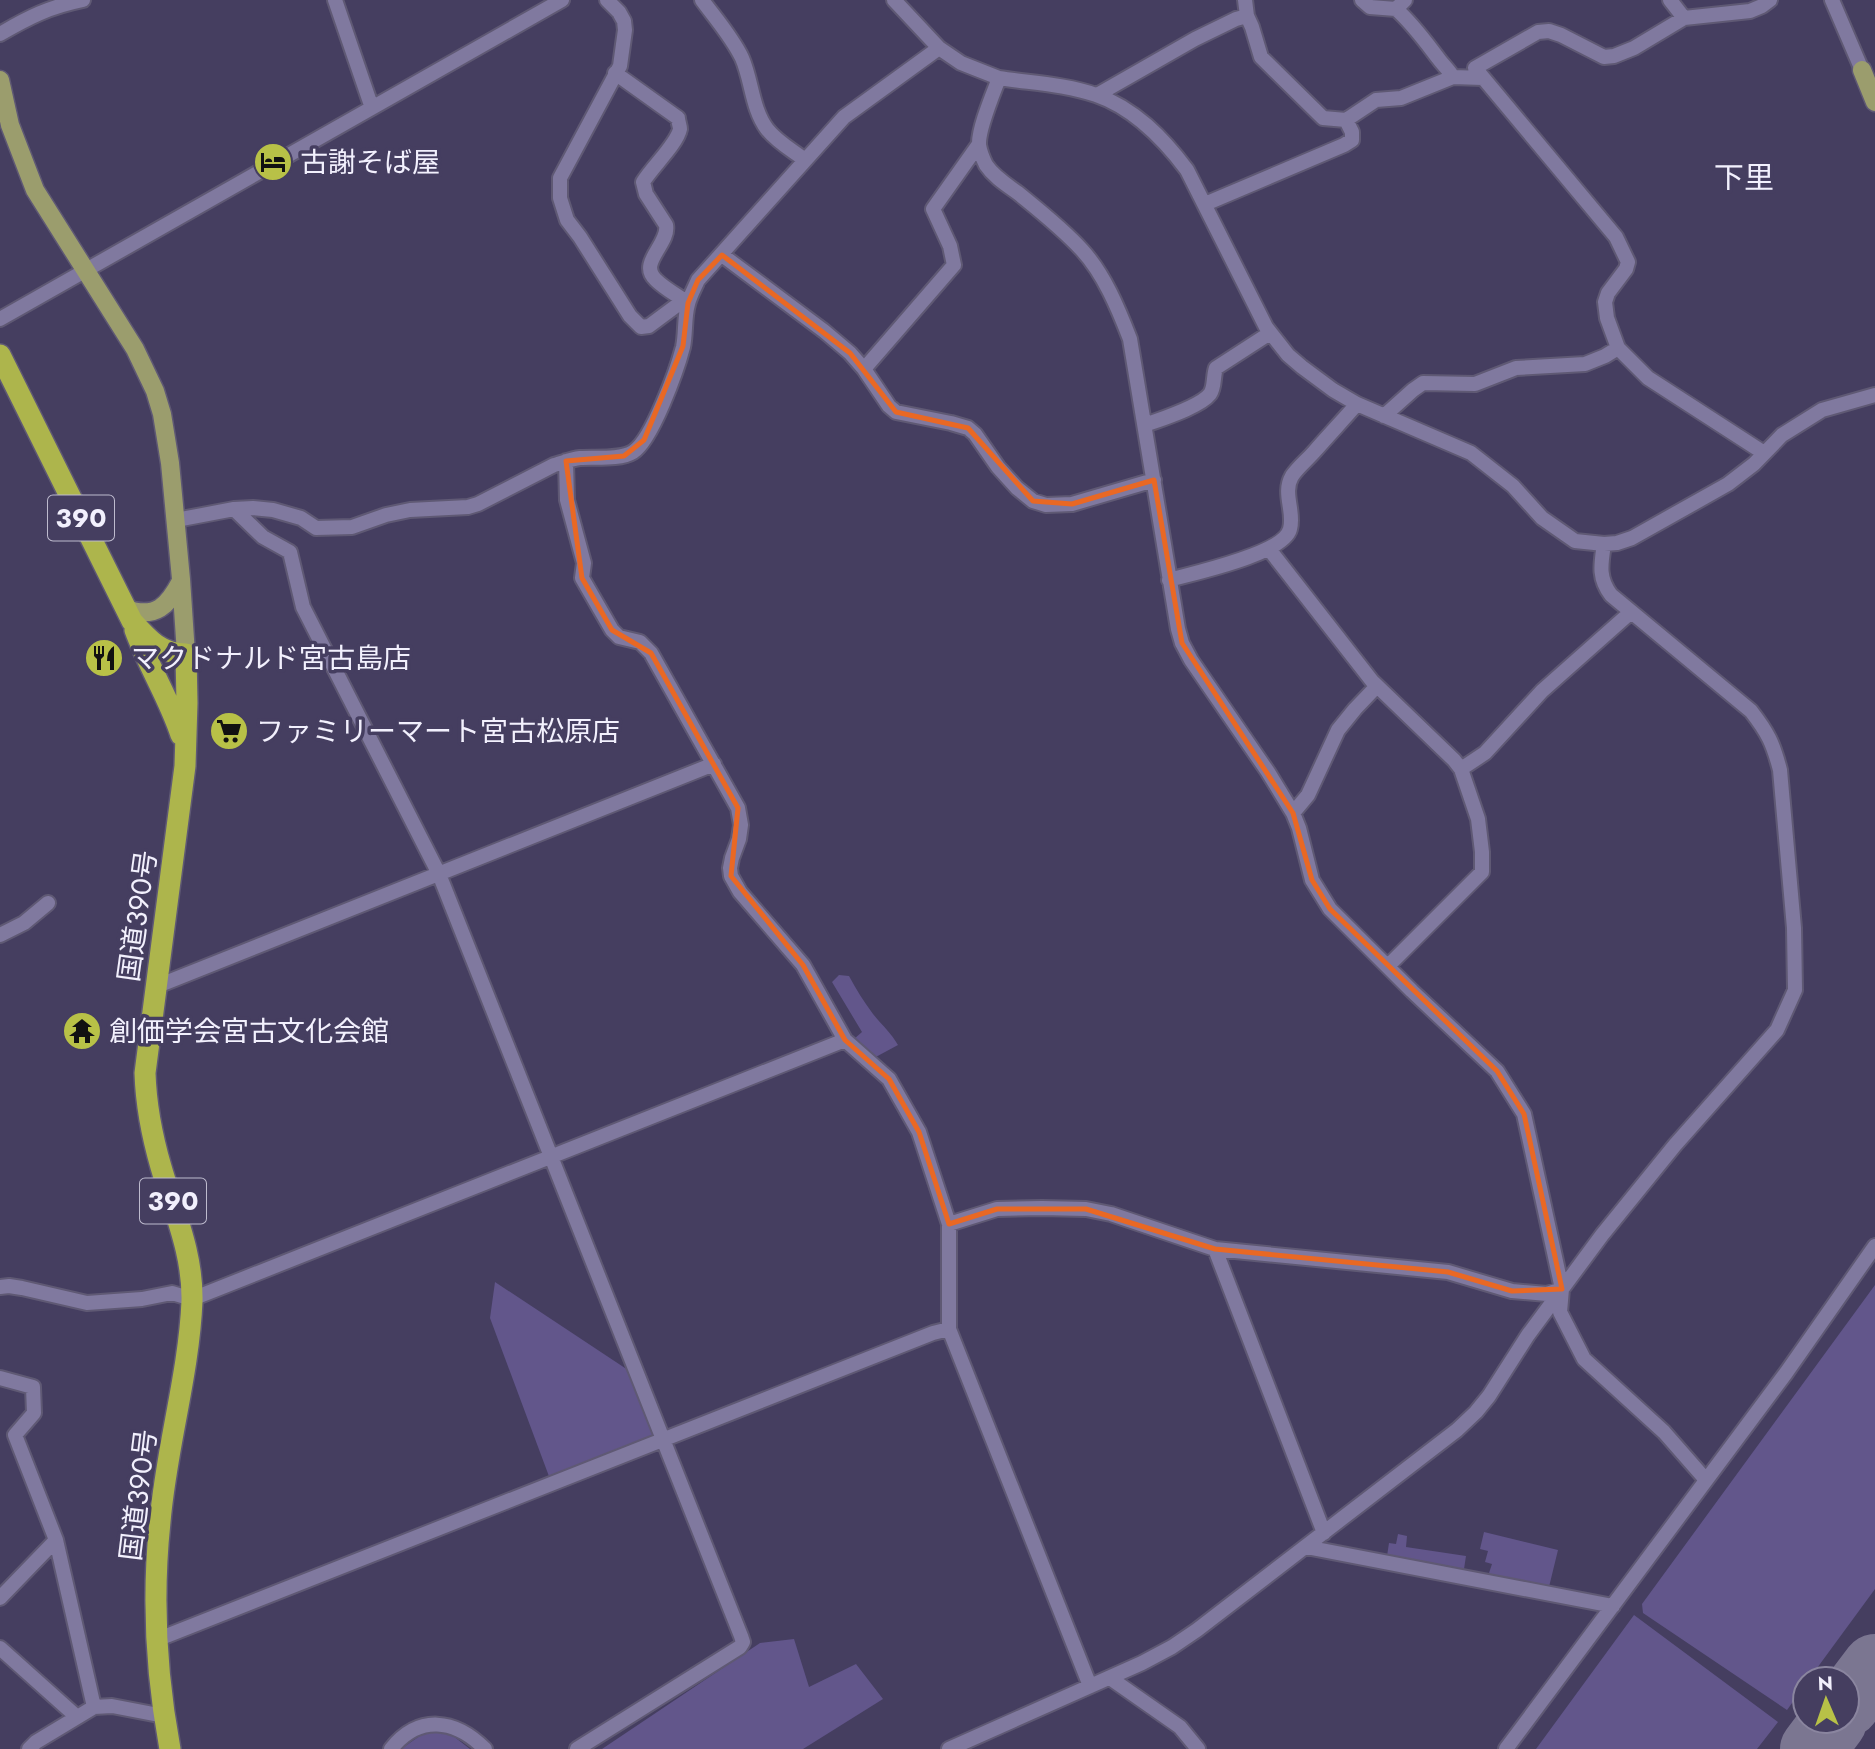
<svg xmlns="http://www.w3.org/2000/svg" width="1875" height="1749" font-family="Jost,'Noto Sans JP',sans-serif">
  <rect width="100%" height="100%" fill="#453e60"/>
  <path fill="#62568b" d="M 839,975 L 849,976 C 856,989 864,1002 873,1014 C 882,1025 891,1033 898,1045 L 872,1059 L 854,1039 L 862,1032 L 832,982 Z
    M 495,1282 L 634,1374 L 660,1438 L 550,1479 L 490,1318 Z
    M 1875,1285 L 1875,1589 L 1809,1679 L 1805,1679 L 1805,1685 L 1787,1710 L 1643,1613 L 1642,1604 Z
    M 1484,1532 L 1558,1550 L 1548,1591 L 1488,1576 L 1492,1564 L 1485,1562 L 1488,1551 L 1480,1549 Z
    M 1398,1534 L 1407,1536 L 1406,1547 L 1466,1556 L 1464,1569 L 1387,1556 L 1389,1543 L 1396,1544 Z
    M 1634,1615 L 1778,1722 L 1757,1749 L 1536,1749 Z
    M 794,1639 L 809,1687 L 856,1664 L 883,1699 L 803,1749 L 602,1749 L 760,1643 Z
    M 448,1732 L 470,1749 L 401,1749 L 424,1733 Z"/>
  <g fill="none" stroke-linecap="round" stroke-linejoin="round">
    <path stroke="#7b7691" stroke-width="66" d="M 1847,1704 L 1875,1667
      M 1813,1749 L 1834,1721"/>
    <defs>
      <path id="minor" d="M 335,0 L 372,108
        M 607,0 L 619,12 L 624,21 L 625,30 L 620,66 L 560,178 L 560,198 L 567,220 L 580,237 L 630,316 L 641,327 L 649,326 L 684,300
        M 702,0 C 716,19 732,37 742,58 C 752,81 752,109 767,129 C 777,142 792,150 805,160
        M 894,0 L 939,48 L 961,63 L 999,78
        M 1362,0 L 1370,7 L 1396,9 L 1405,0
        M 1670,0 L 1684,18
        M 1832,0 L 1862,70
        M 1396,9 C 1413,24 1425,41 1438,58 C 1443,65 1449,70 1453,77
        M 0,34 C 29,17 49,7 83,0
        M 615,73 L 678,118 C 678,121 680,126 680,129 C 677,144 652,167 643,182 L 646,194 L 666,225 C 670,244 637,263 656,280 C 665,289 677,295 688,303
        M 1097,95 L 1195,39 L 1236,19 L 1247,16
        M 1346,120 L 1376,100 L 1401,98 L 1453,77 L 1483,78
        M 1205,204 L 1344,145 L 1352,140 L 1352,132 L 1346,120 L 1323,118 L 1261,57 L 1252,27 L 1247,16 L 1245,0
        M 722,255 L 824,331 L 850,353 L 864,369 L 889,406 L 896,412 L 951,423 L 968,428 L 975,434 L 998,467 L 1017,488 L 1033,501 L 1046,505 L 1072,504 L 1154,480
        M 0,319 L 562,0
        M 864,369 L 954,265 L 950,246 L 933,209 L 979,144
        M 1384,416 L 1413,390 L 1423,383 L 1475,384 L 1516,368 L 1585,364 L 1605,356 L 1618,348
        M 1145,425 C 1161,419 1200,407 1210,394 C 1215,387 1213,376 1216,368 L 1270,333
        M 1764,453 L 1648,378 L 1618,348 L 1607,318 L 1605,302 L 1608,293 L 1626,269 L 1628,262 L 1616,237 L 1475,68 L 1538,32 L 1549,31 L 1561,35 L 1604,57 L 1614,56 L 1634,48 L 1684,18 L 1750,11 L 1762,6 L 1770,0
        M 566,461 L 567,500 L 584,563 L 582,578 L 612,630 L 619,637 L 640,642 L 651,653 L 738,808 L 741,825 L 739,839 L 732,858 L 730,868 L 731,876 L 740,892 L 803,965 L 845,1040 L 889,1079 L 919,1132 L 949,1224 L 949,1329 L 1090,1686
        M 234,509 L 263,537 L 290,552 L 303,607 L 439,874 L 741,1636 L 743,1642 L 740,1647 L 577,1749
        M 176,520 L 234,509 L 253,508 L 273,510 L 301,518 L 316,528 L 352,527 L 386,515 L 410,510 L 468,507 L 478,504 L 554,465 C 562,463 571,459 580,458 C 595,457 620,460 633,452 C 652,440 677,370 683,347 C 686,333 684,318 688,304 C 690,296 695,287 698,280 L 844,117 L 939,48
        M 1269,549 L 1372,681 L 1454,760 L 1461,769 L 1478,819 L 1482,852 L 1482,872 L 1388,966
        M 1169,580 C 1194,573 1284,554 1290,529 C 1295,512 1282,493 1292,476 C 1298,467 1307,460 1314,452 C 1328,436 1343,420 1357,404
        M 1461,769 L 1485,753 L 1542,691 L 1631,612
        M 1293,813 L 1308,795 L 1338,730 L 1355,709 L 1377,686
        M 0,935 L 24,923 L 48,903
        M 155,987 L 714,764
        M 949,1224 L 997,1209 L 1042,1208 L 1086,1209 L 1111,1214 L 1215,1249 L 1448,1272 L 1512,1291 L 1547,1294 L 1562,1289
        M 1215,1249 L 1324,1533
        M 0,1287 L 9,1286 L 22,1288 L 87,1303 L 142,1299 L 172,1293 L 192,1299 L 845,1040
        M 0,1378 L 33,1387 L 34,1413 L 15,1435 L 56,1540 L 94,1707
        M 1706,1480 L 1664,1432 L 1584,1359 L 1560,1312 L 1562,1289 L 1524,1114 L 1497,1071 L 1412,991 L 1330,909 L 1312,880 L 1299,828 L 1293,813 L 1268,772 L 1191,660 L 1182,643 L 1178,629 L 1130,339 C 1118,308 1104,274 1082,250 C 1063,229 1040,211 1018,193 C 1007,185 994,177 986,165 C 983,159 980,151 979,145 C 978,129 993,94 999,78 C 1030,83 1065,84 1096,95 C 1134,108 1163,138 1187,170 L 1266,327 L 1288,355 L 1302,367 L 1333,390 L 1357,404 L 1471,453 L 1513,486 L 1542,518 L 1575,541 L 1604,544 L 1617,543 L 1632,538 L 1728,484 L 1754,464 L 1782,435 L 1822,410 L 1875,395
        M 1306,1547 L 1613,1606
        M 0,1598 L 56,1540
        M 156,1640 L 933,1333 L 949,1329
        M 0,1648 L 77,1717
        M 1110,1678 L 1180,1727 L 1198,1749
        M 29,1749 L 36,1742 L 94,1707 L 112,1706 L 164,1716
        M 391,1749 C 419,1714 455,1719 485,1749
        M 949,1749 L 1142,1663 L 1172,1647 L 1197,1630 L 1457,1430 L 1476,1412 L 1489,1396 L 1528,1335 L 1602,1235 L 1675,1145 L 1777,1030 L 1795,990 L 1794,928 L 1780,770 C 1773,743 1768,733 1751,711 L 1611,595 C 1598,578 1601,564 1604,544
        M 1506,1749 L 1786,1373 L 1875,1246"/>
      <path id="major" d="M 1862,70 L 1875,102
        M 0,80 L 10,125 L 35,190 L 135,349 L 155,391 L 162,414 L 170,463 L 181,579 L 186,654
        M 126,609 C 156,619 168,606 181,581"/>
      <path id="highway" d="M 0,355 L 132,621 C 148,639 161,654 186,654 L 187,703 L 185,766 L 145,1073 C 146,1105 152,1136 161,1167 C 174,1212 193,1253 192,1301 C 189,1374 166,1449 160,1522 C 152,1598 156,1674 170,1749
        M 135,630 C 148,666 169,698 181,735"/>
    </defs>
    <use href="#minor" stroke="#5f5974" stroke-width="18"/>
    <use href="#major" stroke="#5f5974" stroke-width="21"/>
    <use href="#highway" stroke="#5f5974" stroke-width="24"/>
    <use href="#minor" stroke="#80799f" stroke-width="14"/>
    <use href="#major" stroke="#9b9d6d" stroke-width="18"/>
    <use href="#highway" stroke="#adb54c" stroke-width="21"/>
  </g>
  <path fill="none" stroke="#e96824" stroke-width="5" stroke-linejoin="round" d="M 722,255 L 850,353 L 896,412 L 968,428 L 1033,501 L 1072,504 L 1154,480 L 1182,643 L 1293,813 L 1312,880 L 1330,909 L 1497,1071 L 1524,1114 L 1562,1289 L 1512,1291 L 1448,1272 L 1215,1249 L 1086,1209 L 997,1209 L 949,1224 L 919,1132 L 889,1079 L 845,1040 L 803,965 L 731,876 L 738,808 L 651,653 L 612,630 L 582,578 L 566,461 L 624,456 L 644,440 L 683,346 L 688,303 L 698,280 Z"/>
  <defs>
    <symbol id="hotel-disc" viewBox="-11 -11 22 22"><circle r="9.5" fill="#b8c147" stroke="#453e60"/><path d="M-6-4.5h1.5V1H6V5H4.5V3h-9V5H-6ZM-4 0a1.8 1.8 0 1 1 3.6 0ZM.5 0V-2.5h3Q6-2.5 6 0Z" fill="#111"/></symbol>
    <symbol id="restaurant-disc" viewBox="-11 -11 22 22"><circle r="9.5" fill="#b8c147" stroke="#453e60"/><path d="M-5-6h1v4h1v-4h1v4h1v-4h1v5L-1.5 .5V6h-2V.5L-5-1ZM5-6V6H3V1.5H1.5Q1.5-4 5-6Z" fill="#111"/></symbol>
    <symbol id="supermarket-disc" viewBox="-11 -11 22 22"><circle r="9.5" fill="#b8c147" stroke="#453e60"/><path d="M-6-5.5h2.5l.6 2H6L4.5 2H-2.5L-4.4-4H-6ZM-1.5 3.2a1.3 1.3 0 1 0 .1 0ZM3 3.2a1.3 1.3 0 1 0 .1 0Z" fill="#111"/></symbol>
    <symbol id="temple-disc" viewBox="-11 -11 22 22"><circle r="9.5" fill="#b8c147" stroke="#453e60"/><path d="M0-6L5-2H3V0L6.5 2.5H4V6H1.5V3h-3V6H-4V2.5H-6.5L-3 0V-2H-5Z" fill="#111"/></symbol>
  </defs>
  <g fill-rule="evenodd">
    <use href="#hotel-disc" x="251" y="140" width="44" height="44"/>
    <use href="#restaurant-disc" x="82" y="636" width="44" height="44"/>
    <use href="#supermarket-disc" x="207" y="709" width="44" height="44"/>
    <use href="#temple-disc" x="60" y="1009" width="44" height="44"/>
  </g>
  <g text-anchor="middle" stroke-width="7" stroke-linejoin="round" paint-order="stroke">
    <g fill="#453e60" stroke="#bebbce" stroke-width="2">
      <rect x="48" y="495.5" width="66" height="45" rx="5"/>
      <rect x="140" y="1178.5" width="66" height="45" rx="5"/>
    </g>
    <g font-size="26" font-weight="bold" fill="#f2f0fd">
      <text x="81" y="527">390</text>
      <text x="173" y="1210">390</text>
    </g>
    <g font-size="28" fill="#f2f0fd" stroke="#453e60" text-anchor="start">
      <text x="300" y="172">古謝そば屋</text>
      <text x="131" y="668">マクドナルド宮古島店</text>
      <text x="256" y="741">ファミリーマート宮古松原店</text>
      <text x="109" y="1041">創価学会宮古文化会館</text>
    </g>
    <g font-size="28" fill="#f2f0fd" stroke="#453e60">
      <text transform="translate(137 916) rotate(-82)" y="10">国道390号</text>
      <text transform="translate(138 1495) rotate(-83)" y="10">国道390号</text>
    </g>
    <g font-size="30" fill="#f2f0fd" stroke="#453e60">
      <text x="1744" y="188">下里</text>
    </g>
  </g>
  <g transform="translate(1826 1700) rotate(358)"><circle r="33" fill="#453e60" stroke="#8a859f" stroke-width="2"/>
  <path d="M0-5L12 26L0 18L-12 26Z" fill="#b8c147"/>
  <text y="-10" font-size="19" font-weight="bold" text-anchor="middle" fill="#f2f0fd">N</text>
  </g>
</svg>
